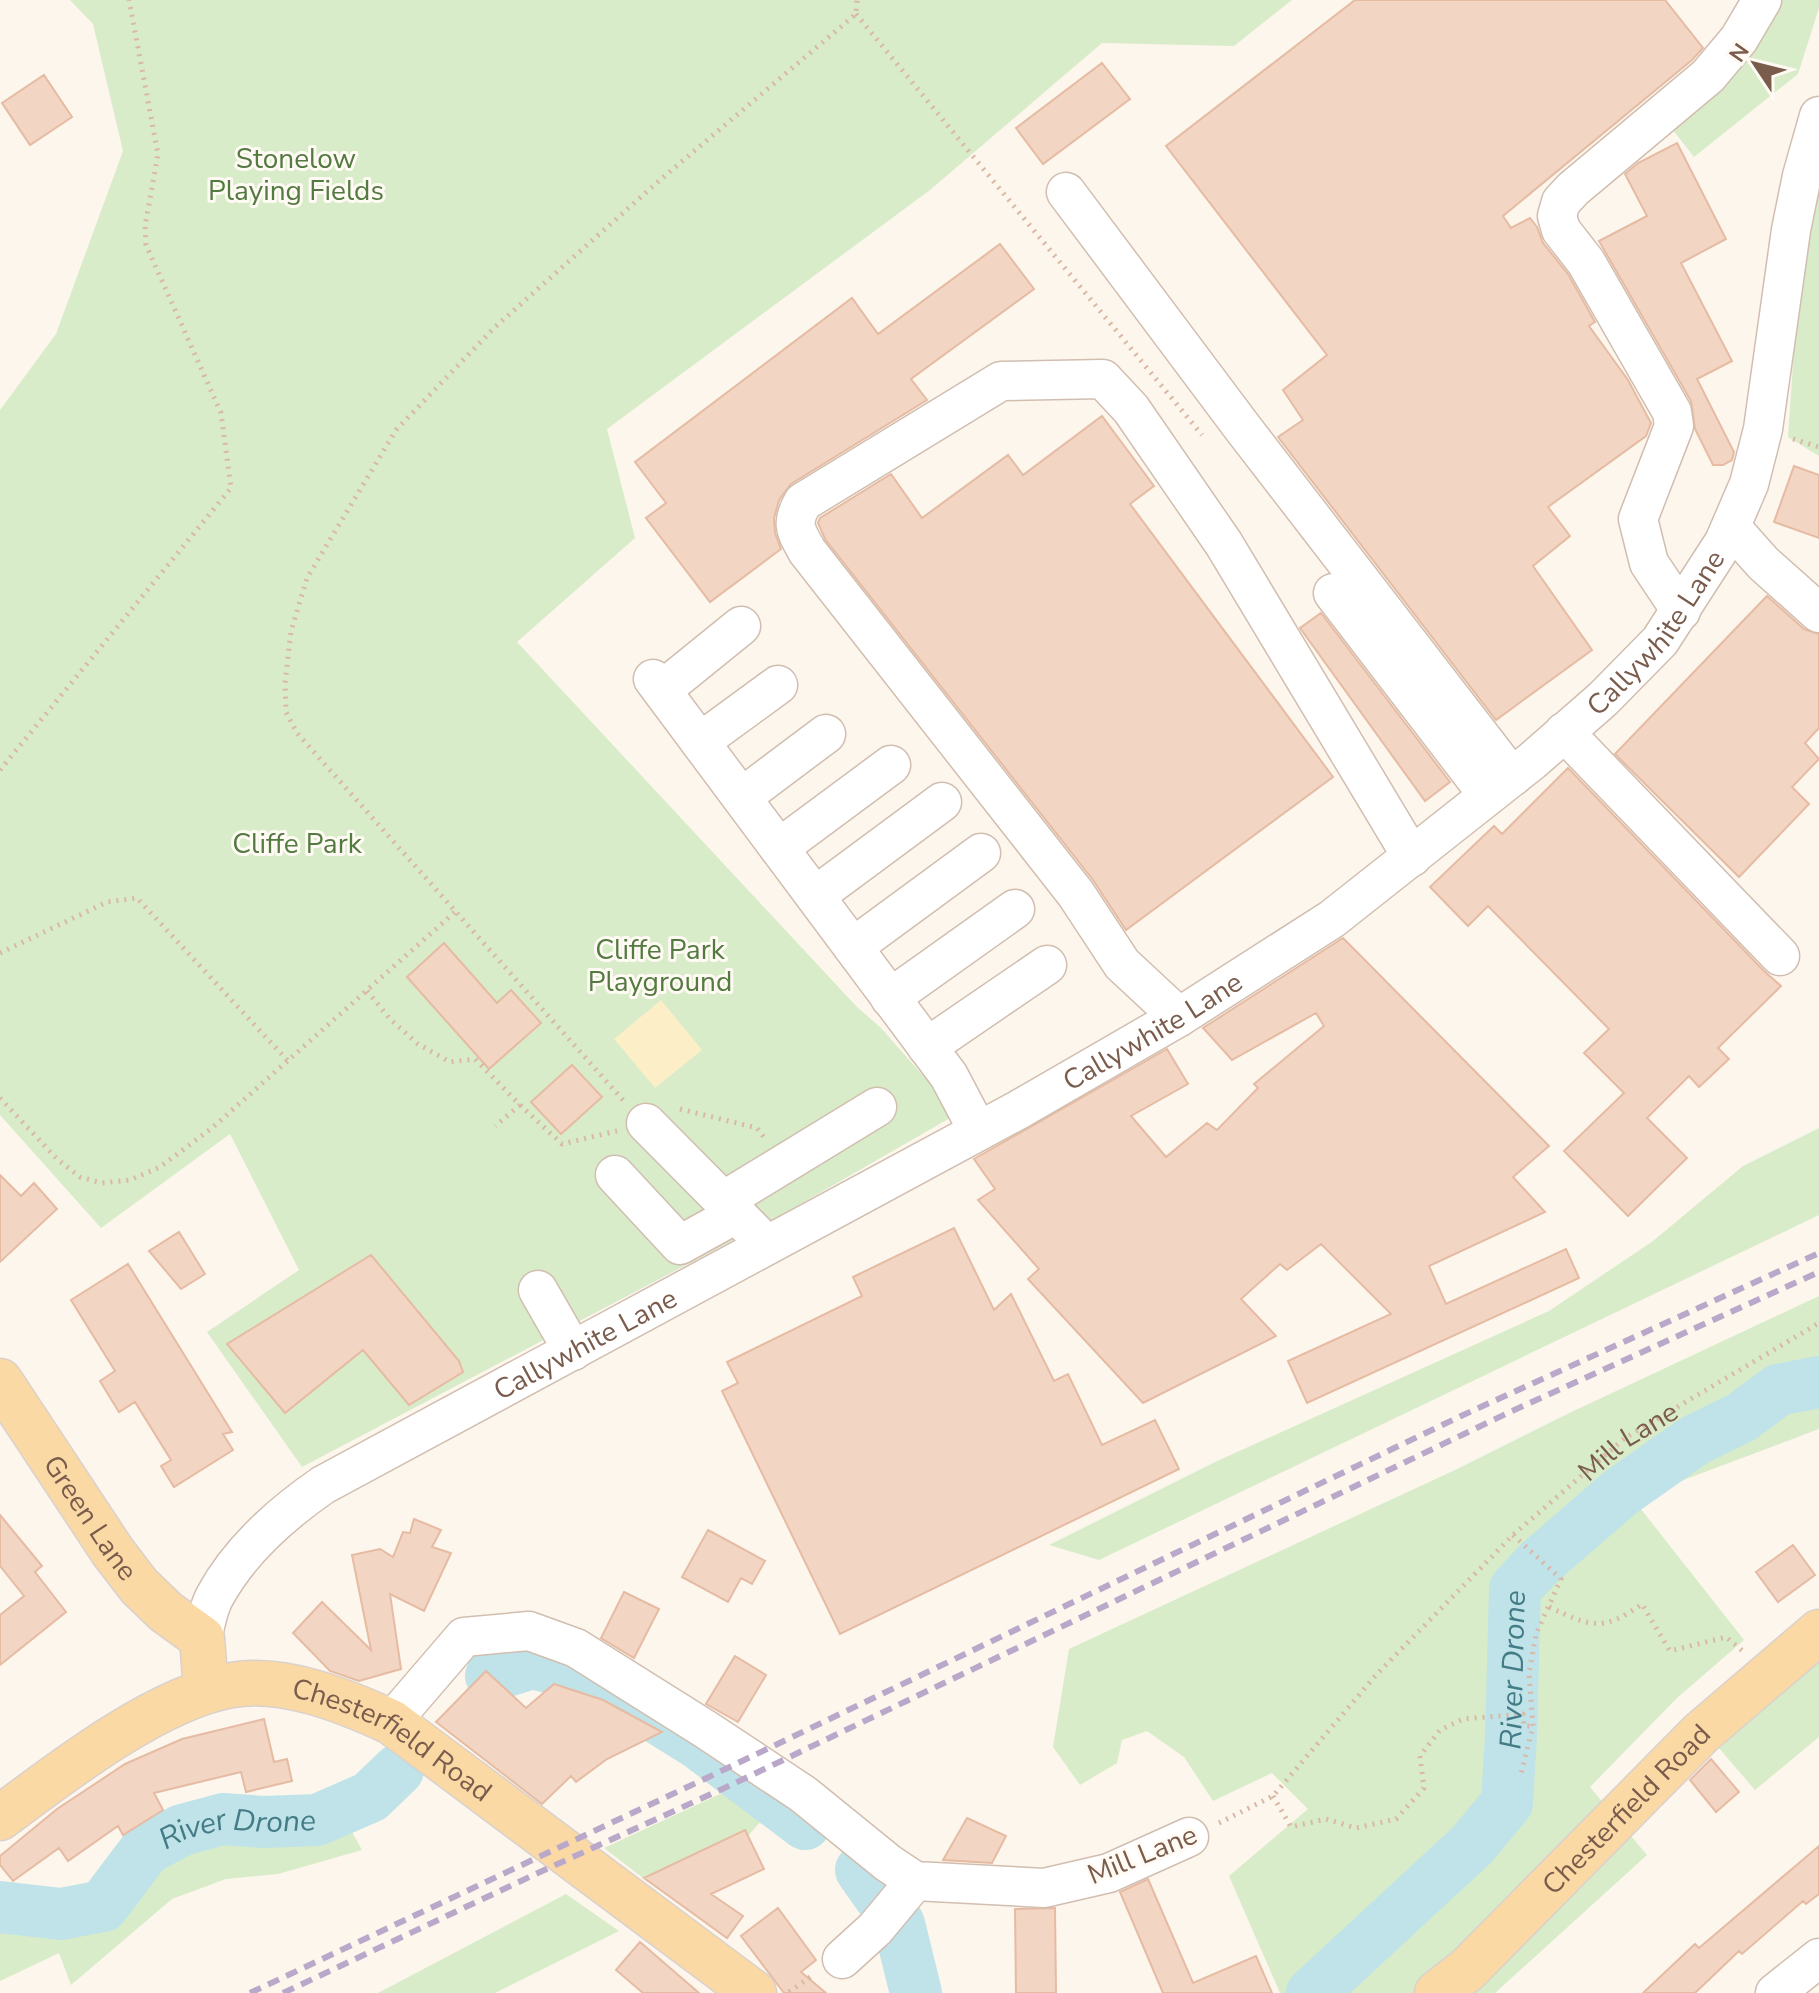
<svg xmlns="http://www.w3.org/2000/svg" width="1819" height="1993" font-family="'Nunito Sans',sans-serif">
  <rect width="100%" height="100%" fill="#fdf6ec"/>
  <path fill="#d8ecc9" d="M 70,0 L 1292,0 L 1234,46 L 1102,43 L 930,190 L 607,429 L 635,538 L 517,642 L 857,1007 L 881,1028 L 957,1114 L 783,1214 L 302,1467 L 207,1332 L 299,1270 L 230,1134 L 101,1228 L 0,1115 L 0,410 L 56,334 L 123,151 L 93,24 Z
    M 1771,0 L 1819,0 L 1819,8 L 1798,74 L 1694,157 L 1665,120 Z
    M 1819,176 L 1819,456 L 1788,437 L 1797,307 Z
    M 1819,1128 L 1819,1215 L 1099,1560 L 1049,1545 L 1215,1462 L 1549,1311 L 1653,1241 L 1743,1166 Z
    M 1819,1296 L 1819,1429 L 1633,1499 L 1744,1640 L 1677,1698 L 1590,1787 L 1647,1855 L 1495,1993 L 1280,1993 L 1229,1876 L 1308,1809 L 1272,1773 L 1213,1801 L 1184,1757 L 1147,1731 L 1122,1740 L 1117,1763 L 1080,1785 L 1053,1747 L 1069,1649 L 1455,1470 L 1565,1415 Z
    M 1819,1660 L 1819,1737 L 1755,1790 L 1718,1747 Z
    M 759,1776 L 785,1793 L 748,1836 L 745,1830 L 654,1873 L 648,1882 L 604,1848 Z
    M 330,1792 L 362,1850 L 278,1874 L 226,1879 L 172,1899 L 71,1985 L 59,1953 L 0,1981 L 0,1907 L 61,1914 L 103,1906 L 146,1849 L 182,1830 L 223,1819 L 264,1822 Z
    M 566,1894 L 619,1931 L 495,1993 L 378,1993 Z"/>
  <path fill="#fcefc7" d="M 661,1000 L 702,1050 L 655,1088 L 614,1039 Z"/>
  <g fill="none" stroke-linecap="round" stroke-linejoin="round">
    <g stroke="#bfe3e8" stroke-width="52">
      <path d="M 491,1676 L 532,1663 L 573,1673 L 614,1691 L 699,1744 L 805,1824"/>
      <path d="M 861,1870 L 899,1924 L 916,1993"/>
      <path id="s1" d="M 0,1907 L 61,1914 L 103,1906 L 146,1849 L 182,1830 L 223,1819 L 264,1822 L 317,1820 L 370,1797 L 398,1770"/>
      <path id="s2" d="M 1312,1993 L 1472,1845 L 1507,1803 L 1511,1736 L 1515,1589 L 1540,1562 L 1621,1492 L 1695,1440 L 1742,1417 L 1778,1390 L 1819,1382"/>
    </g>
  </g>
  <path fill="#f3d5c3" stroke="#e6bba3" stroke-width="2" d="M 1355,0 L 1665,0 L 1703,48 L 1692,60 L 1503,216 L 1511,228 L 1530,218 L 1537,227 L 1543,243 L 1568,274 L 1595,322 L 1589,326 L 1628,380 L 1651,423 L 1646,436 L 1548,507 L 1570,536 L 1533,566 L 1592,650 L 1496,720 L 1278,437 L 1303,420 L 1283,390 L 1327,355 L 1166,146 Z
    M 1102,63 L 1130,99 L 1043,164 L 1016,128 Z
    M 44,75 L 72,117 L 30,145 L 2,103 Z
    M 1677,143 L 1726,239 L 1681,263 L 1732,361 L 1697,379 L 1734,452 L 1732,460 L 1723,465 L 1713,465 L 1695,429 L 1691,401 L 1599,241 L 1647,216 L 1625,174 L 1638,163 Z
    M 1000,244 L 1034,289 L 911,379 L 927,400 L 791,484 L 779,500 L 774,518 L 775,533 L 781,549 L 710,602 L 646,518 L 666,503 L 635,462 L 852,298 L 878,334 Z
    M 1102,416 L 1154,486 L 1130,504 L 1333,777 L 1126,930 L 1093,880 L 825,539 L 818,523 L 820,518 L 891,474 L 922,518 L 1008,455 L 1023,475 Z
    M 1794,466 L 1819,475 L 1819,538 L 1774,522 Z
    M 1767,596 L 1804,629 L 1819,634 L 1819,728 L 1805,743 L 1819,759 L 1792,787 L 1809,804 L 1739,877 L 1615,754 Z
    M 1321,613 L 1450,782 L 1425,801 L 1300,628 Z
    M 1568,768 L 1764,971 L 1781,986 L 1718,1048 L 1729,1059 L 1699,1087 L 1689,1076 L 1647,1118 L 1687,1158 L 1628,1216 L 1564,1151 L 1624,1093 L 1584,1053 L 1609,1029 L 1488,906 L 1468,926 L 1430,887 L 1494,826 L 1502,834 Z
    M 1343,938 L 1549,1146 L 1513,1177 L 1545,1212 L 1429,1266 L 1446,1304 L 1566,1249 L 1579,1278 L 1307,1403 L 1288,1361 L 1391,1314 L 1321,1244 L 1287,1270 L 1280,1264 L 1241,1299 L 1276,1336 L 1143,1403 L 1028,1279 L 1039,1269 L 978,1200 L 995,1189 L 974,1159 L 1167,1049 L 1188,1084 L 1131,1116 L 1166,1157 L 1207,1123 L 1217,1130 L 1258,1088 L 1254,1084 L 1324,1026 L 1316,1013 L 1232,1060 L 1203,1028 Z
    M 444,943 L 497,1003 L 511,990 L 541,1023 L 489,1069 L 407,977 Z
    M 572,1065 L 602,1097 L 561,1134 L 531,1102 Z
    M 0,1175 L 21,1196 L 34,1183 L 57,1209 L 0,1262 Z
    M 954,1228 L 994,1310 L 1011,1294 L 1054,1381 L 1068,1374 L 1102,1445 L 1155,1420 L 1179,1469 L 840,1634 L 722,1391 L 738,1383 L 727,1362 L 862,1296 L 853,1277 Z
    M 179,1232 L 205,1274 L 181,1289 L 149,1251 Z
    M 371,1255 L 459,1361 L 463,1372 L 409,1405 L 363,1350 L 285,1413 L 227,1344 Z
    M 128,1264 L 232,1432 L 223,1434 L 233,1450 L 174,1487 L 161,1466 L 171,1460 L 135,1402 L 119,1412 L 100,1381 L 115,1371 L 71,1300 Z
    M 0,1515 L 42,1566 L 35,1572 L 66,1612 L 0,1665 L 0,1615 L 24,1596 L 0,1566 Z
    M 414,1519 L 441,1530 L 432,1547 L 451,1553 L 424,1611 L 390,1594 L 401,1669 L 359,1681 L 330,1671 L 293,1633 L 322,1602 L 371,1650 L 352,1555 L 380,1549 L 393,1557 L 403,1532 L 410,1533 Z
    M 708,1530 L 765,1561 L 752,1584 L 741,1578 L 728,1602 L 682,1577 Z
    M 1793,1545 L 1815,1575 L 1778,1602 L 1756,1572 Z
    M 624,1592 L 659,1609 L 634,1658 L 601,1638 Z
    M 735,1656 L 766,1675 L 738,1722 L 706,1704 Z
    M 486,1671 L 526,1708 L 554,1684 L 603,1700 L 662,1732 L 607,1759 L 576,1782 L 571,1776 L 542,1804 L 436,1722 Z
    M 264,1719 L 274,1762 L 287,1759 L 292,1781 L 246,1792 L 241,1772 L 154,1793 L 163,1810 L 123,1835 L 118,1826 L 68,1861 L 59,1848 L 13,1881 L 0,1865 L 0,1856 L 57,1809 L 125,1764 L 182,1739 Z
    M 1711,1759 L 1739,1792 L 1716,1812 L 1690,1780 Z
    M 967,1818 L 1006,1836 L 992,1863 L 943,1860 Z
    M 745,1830 L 764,1869 L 711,1894 L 743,1916 L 727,1938 L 644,1878 Z
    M 1819,1846 L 1819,1894 L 1806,1904 L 1803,1901 L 1742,1954 L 1739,1951 L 1695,1993 L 1643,1993 L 1695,1944 L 1699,1948 Z
    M 1148,1879 L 1193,1983 L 1256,1956 L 1272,1993 L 1163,1993 L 1120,1892 Z
    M 778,1908 L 816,1960 L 801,1972 L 826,1993 L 784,1993 L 741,1936 Z
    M 1055,1908 L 1056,1993 L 1016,1993 L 1015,1909 Z
    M 640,1942 L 699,1993 L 643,1993 L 616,1970 Z"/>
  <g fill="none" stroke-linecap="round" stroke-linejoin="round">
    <defs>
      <g id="minor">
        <path d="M 1066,192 L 1242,427 L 1512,777"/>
        <path d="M 1731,527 L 1763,563 L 1819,613"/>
        <path d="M 1333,593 L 1488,795"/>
        <path d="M 1681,611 L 1649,563 L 1638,519 L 1674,426 L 1672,412 L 1586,262 L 1561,230 L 1557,216 L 1561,202 L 1573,189 L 1708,76 L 1739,39 L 1762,0"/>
        <path d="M 653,679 L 949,1076 L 978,1131"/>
        <path d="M 662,690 L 741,626"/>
        <path d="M 1564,732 L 1780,956"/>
        <path d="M 700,742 L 778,685"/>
        <path d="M 742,797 L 826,734"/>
        <path d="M 779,848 L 891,765"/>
        <path d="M 815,896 L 942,802"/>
        <path d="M 853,947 L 981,853"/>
        <path d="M 890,998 L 1015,909"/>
        <path d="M 1179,1017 L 1122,964 L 1076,894 L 807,551 C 796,531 790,524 803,502 L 1001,381 L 1103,379 L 1131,409 L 1224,544 L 1412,857"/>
        <path d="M 927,1047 L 1047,965"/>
        <path d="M 646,1123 L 767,1245"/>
        <path d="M 615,1175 L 680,1245 L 736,1214"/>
        <path d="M 723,1201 L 877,1107"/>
        <path d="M 538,1290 L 573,1351"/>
        <path id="s4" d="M 202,1638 C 206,1624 208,1608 215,1596 C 240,1550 281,1514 323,1485 L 1018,1110 L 1179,1017 L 1332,919 L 1532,761 L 1603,699 L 1660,641 L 1724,542 L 1749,484 L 1763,429 L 1791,230 L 1802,176 L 1819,116"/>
        <path d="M 391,1722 L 464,1637 L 529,1631 L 576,1648 L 705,1729 L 803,1794 L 888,1863 L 915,1881 L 1044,1888 L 1109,1873 L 1189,1837"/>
        <path d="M 842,1959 L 875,1929 L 915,1881"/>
        <path d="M 1775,1993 L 1819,1958"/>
      </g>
      <g id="major">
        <path id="s5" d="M 0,1381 L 113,1552 L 139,1586 L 166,1612 L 202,1638 L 206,1691"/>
        <path id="s6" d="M 0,1818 C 60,1773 158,1697 232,1685 C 284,1676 345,1701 391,1722 L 754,1993"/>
        <path id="s7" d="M 1437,1993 L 1467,1970 L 1701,1733 L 1819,1632"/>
      </g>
    </defs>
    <use href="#minor" stroke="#d1beb0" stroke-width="41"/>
    <use href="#major" stroke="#dad1cd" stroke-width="47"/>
    <g stroke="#d9b8a5" stroke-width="5" stroke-dasharray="2 6" stroke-linecap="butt">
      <path d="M 856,14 L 1202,435"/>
      <path d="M 1793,439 L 1819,447"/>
      <path d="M 0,770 L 231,488 L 221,413 L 146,245 L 145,226 L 158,154 L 129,0"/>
      <path d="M 0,953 L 107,902 L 137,898 L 288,1061"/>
      <path d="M 367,991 L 390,1019 L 418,1044 L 450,1062 L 475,1059 L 520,1105 L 495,1126"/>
      <path d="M 0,1098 L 57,1159 L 80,1177 L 102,1183 L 130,1180 L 160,1167 L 212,1128 L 455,912"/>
      <path d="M 623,1100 L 297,733 L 286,712 L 285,683 L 291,631 L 307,578 L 396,430 L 494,328 L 660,180 L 856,14 L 857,0"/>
      <path d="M 520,1105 L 562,1144 L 617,1131"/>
      <path d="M 680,1109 L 757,1128 L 766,1140"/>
      <path d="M 1513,1535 L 1561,1579 L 1536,1634 L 1529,1674 L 1533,1726 L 1520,1778"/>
      <path d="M 1549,1607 C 1592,1627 1602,1632 1642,1604 L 1670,1651 L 1726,1637 L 1744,1652"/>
      <path d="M 1273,1796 L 1291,1827 L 1326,1819 L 1356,1828 L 1396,1819 L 1424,1788 L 1420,1756 L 1440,1730 L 1463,1719 L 1523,1714 L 1524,1726 L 1533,1726"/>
      <path id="s3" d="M 1219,1823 L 1273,1796 L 1376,1675 L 1513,1535 L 1625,1438 L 1819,1323"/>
      <path d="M 789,1992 L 813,1975"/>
    </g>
    <use href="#minor" stroke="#fff" stroke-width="38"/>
    <use href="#major" stroke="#fbd9a5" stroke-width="44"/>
    <path stroke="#b9a8c9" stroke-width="6" stroke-dasharray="12 8" stroke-linecap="butt" d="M 250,1993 L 715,1774 L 1461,1416 L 1819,1253
      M 283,1993 L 540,1872 L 731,1785 L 1512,1411 L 1819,1272"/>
  </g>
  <g text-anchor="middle" stroke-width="6" stroke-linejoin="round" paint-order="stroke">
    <g font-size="28" fill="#537a41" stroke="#fffaf3">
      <text x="296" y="168">Stonelow<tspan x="296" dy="32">Playing Fields</tspan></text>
      <text x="297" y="853">Cliffe Park</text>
      <text x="660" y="959">Cliffe Park<tspan x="660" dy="32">Playground</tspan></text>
    </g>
    <g font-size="28" fill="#7a5c4d" stroke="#fffaf3">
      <text dy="10" stroke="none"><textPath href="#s4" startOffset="1792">Callywhite Lane</textPath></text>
      <text dy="10" stroke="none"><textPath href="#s4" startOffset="1146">Callywhite Lane</textPath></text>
      <text dy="10" stroke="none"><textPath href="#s4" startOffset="498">Callywhite Lane</textPath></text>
      <text dy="10" stroke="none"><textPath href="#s3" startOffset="564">Mill Lane</textPath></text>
      <text dy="10" stroke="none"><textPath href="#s5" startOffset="164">Green Lane</textPath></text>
      <text dy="10" stroke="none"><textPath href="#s6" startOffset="444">Chesterfield Road</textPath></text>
      <text dy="10" stroke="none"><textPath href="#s7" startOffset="264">Chesterfield Road</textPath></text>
      <text transform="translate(1142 1854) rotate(-22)" y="10">Mill Lane</text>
    </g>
    <g font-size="30" font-style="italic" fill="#437c86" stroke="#fffaf3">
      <text dy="10" stroke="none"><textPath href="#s2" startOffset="406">River Drone</textPath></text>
      <text dy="10" stroke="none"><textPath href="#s1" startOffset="272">River Drone</textPath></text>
    </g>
  </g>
  <g transform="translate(1755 64) rotate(305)" stroke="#fffaf3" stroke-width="6" paint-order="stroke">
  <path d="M0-6L14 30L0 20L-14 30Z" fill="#7a5c4d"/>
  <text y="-12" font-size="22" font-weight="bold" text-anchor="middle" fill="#7a5c4d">N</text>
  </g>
</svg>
